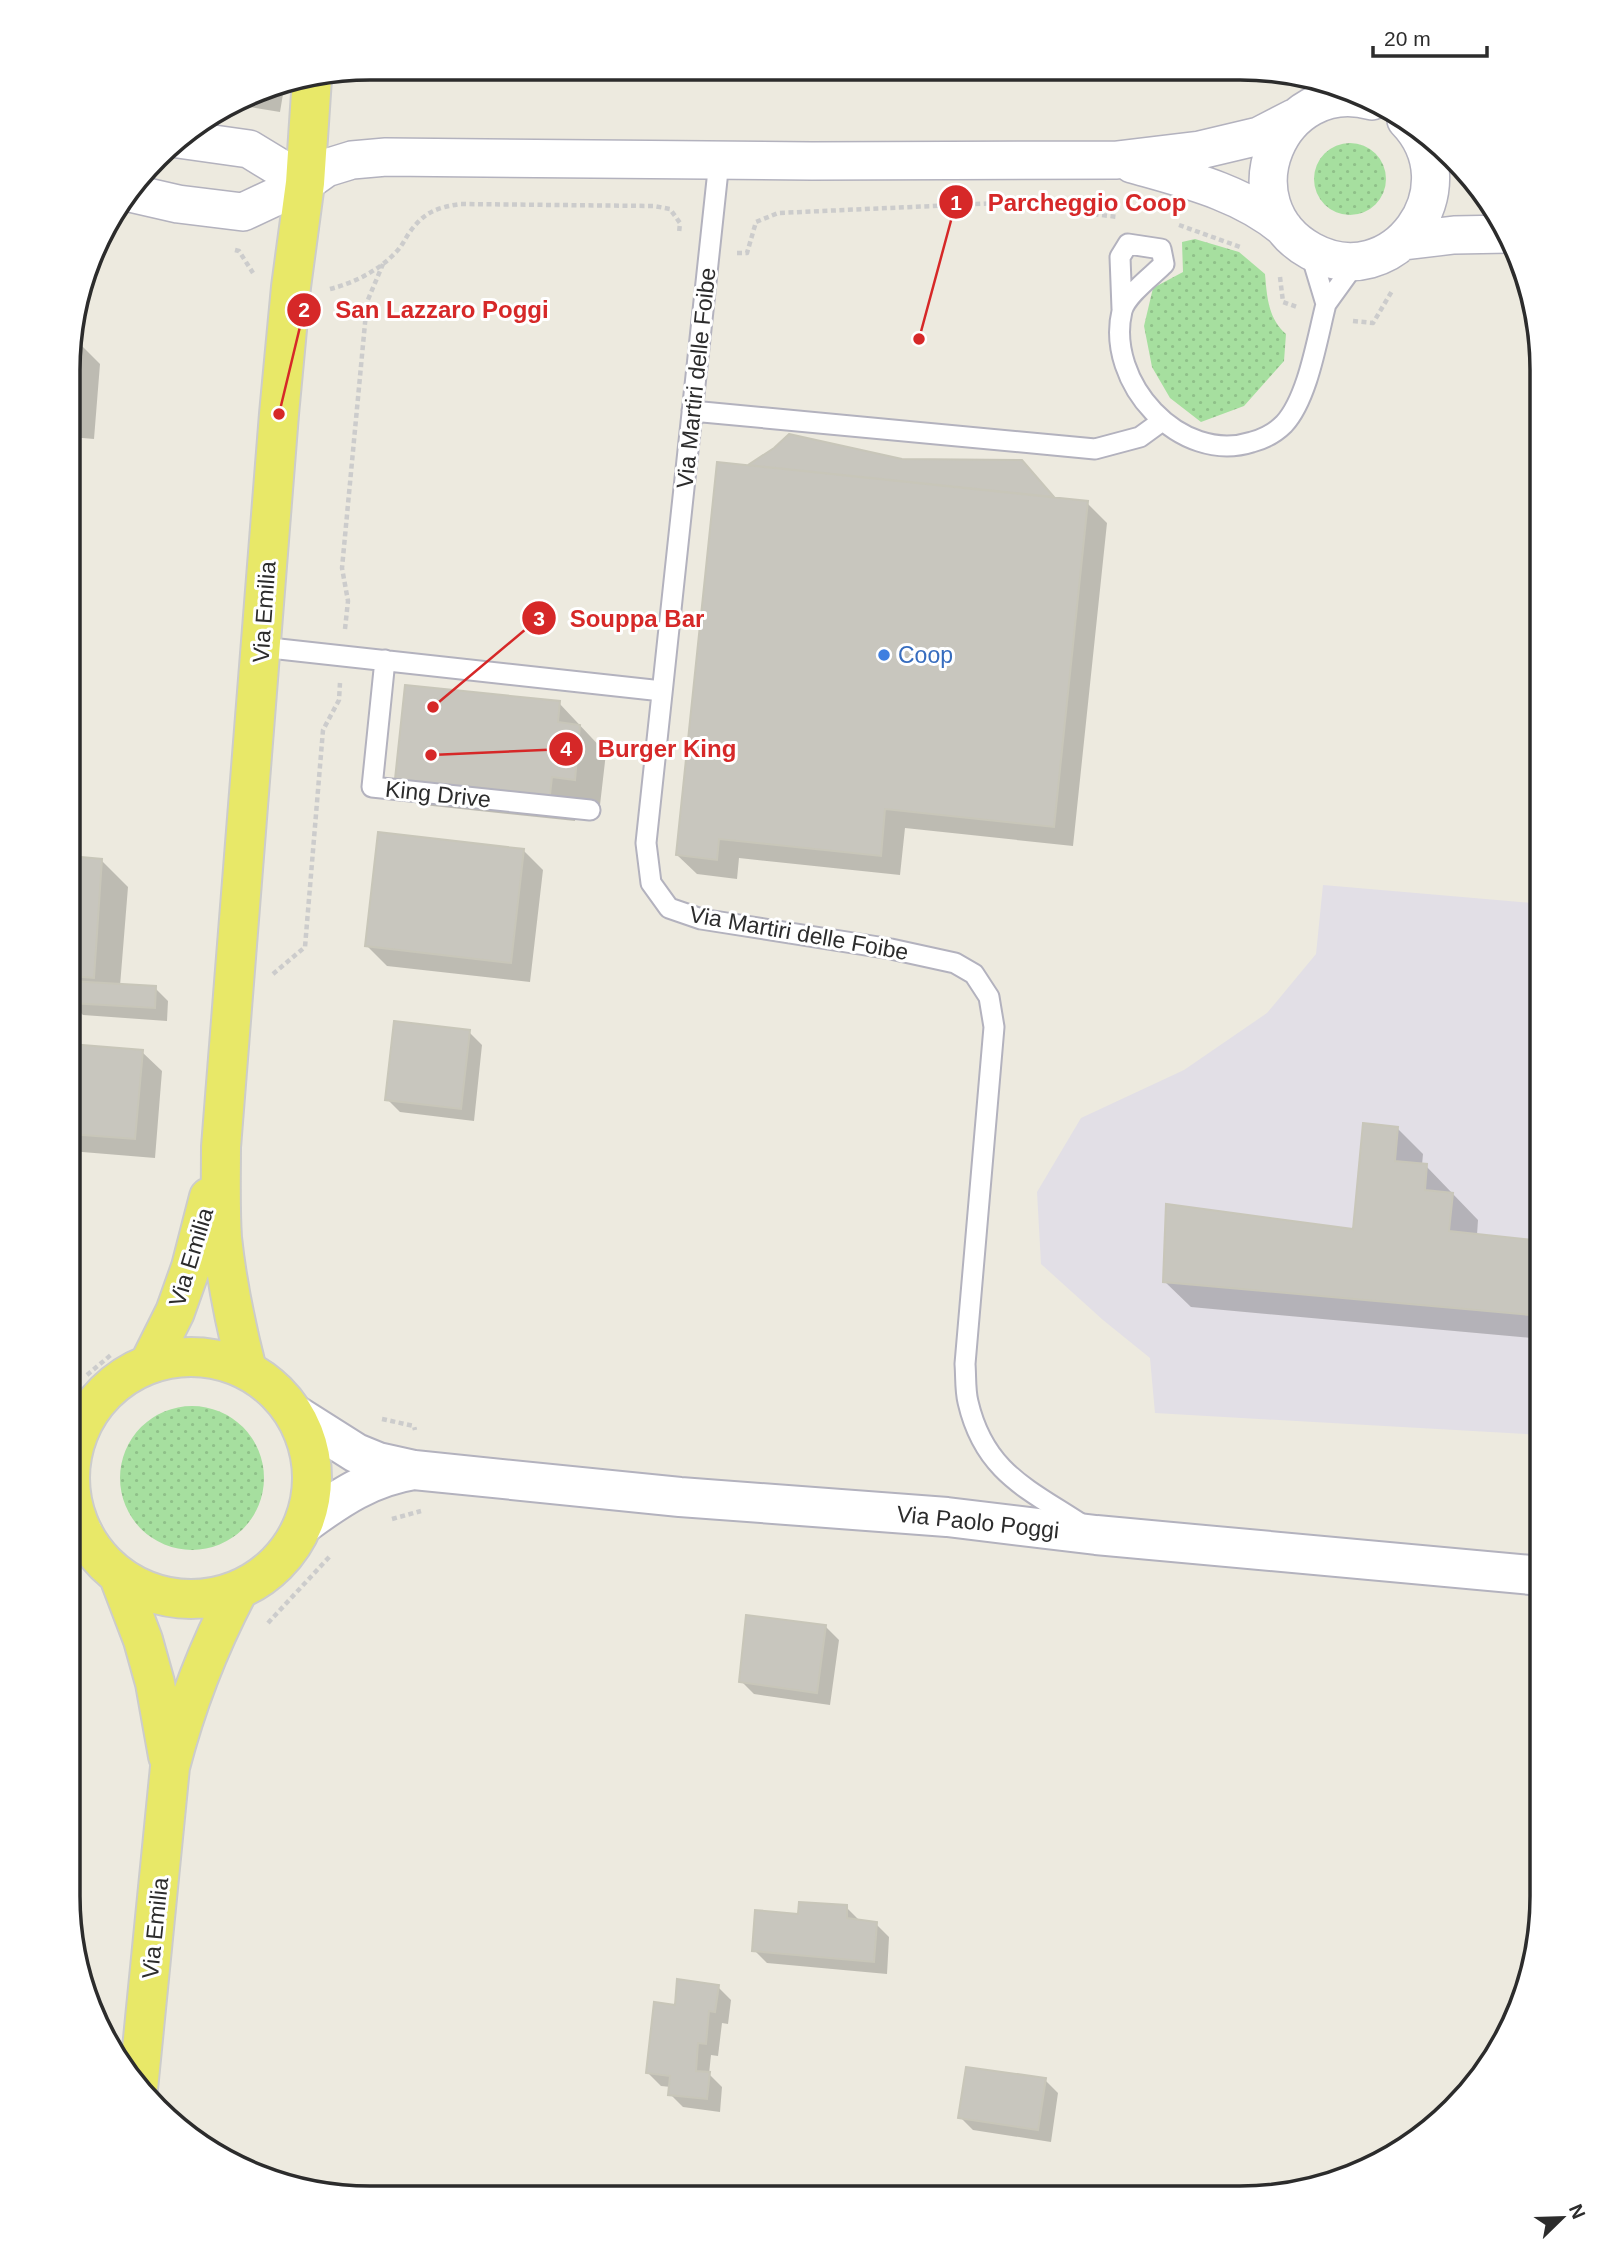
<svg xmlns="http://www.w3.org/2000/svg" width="1611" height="2267" font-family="Helvetica,sans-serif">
  <defs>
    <pattern id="grass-dots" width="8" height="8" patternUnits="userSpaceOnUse" patternTransform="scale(1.75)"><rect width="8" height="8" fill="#a6df9f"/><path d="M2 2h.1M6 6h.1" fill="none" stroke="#8fc089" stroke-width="1.8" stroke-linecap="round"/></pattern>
  </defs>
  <rect width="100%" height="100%" fill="#edeadf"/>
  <path fill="#e2dfe6" d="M 1323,885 L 1543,904 L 1542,1435 L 1155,1413 L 1150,1358 L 1103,1320 L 1041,1264 L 1037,1192 L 1081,1118 L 1184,1070 L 1267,1013 L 1316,954 Z"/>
  <path fill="url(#grass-dots)" d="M1314 179a36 36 0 1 1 72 0a36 36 0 1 1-72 0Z
    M 1195,239 L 1239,252 L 1265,274 C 1267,297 1268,318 1286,334 L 1284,361 L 1244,406 L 1201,422 L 1170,398 L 1152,367 L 1144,326 L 1153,288 L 1183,272 L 1182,242 Z
    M120 1478a72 72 0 1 1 144 0a72 72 0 1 1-144 0Z"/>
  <path fill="#0003" d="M 285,82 L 280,112 L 237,105 L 273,84 Z
    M 71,343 L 80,344 L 100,364 L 94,439 L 71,437 Z
    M 902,461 L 1028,468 L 1055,499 L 1087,503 L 1107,523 L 1073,846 L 905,828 L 900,875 L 739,858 L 737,879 L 697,874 L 677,855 L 753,467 L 750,465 Z
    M 559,703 L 606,753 L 600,805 L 577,802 L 575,821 L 423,805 L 397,779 Z
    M 523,850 L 543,870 L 530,982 L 387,966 L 367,946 Z
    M 70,858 L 101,860 L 128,887 L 120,986 L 155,988 L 168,1001 L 167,1021 L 83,1015 L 70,1002 Z
    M 469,1032 L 482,1045 L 474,1121 L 400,1112 L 387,1099 Z
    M 70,1046 L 142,1052 L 162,1071 L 155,1158 L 70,1151 Z
    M 1397,1128 L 1423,1154 L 1422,1165 L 1426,1166 L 1478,1220 L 1477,1235 L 1542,1243 L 1542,1339 L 1191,1307 L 1164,1281 L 1354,1231 Z
    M 69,1621 L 77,1634 L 69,1678 Z
    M 826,1627 L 839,1640 L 830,1705 L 754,1694 L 741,1681 Z
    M 846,1907 L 859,1920 L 876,1924 L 889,1937 L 887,1974 L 767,1963 L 754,1950 L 800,1916 Z
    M 718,1987 L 731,2000 L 728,2024 L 722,2023 L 718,2056 L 711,2055 L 709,2074 L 722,2087 L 720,2112 L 683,2107 L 670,2094 L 671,2087 L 661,2086 L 648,2073 L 676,2007 Z
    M 1045,2080 L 1058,2093 L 1051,2142 L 973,2130 L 960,2117 Z"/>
  <path fill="#c8c6be" stroke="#c8c6b9" stroke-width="2" d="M 71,342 L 81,342 L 75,419 L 71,419 Z
    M 789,434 L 902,459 L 1022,460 L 1054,497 L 748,465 L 774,448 Z
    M 717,462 L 1088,501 L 1054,827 L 885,809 L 881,856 L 719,839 L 717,860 L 676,855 Z
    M 405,685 L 560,701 L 558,722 L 580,725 L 575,780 L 552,777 L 550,795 L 395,779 Z
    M 378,832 L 524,849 L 511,963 L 365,946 Z
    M 70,856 L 102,859 L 94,978 L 70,976 Z
    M 70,981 L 156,986 L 155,1008 L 70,1003 Z
    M 394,1021 L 470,1030 L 461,1109 L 385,1100 Z
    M 70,1044 L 143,1050 L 135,1139 L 70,1134 Z
    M 1363,1123 L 1398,1127 L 1395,1161 L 1427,1164 L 1425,1190 L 1453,1193 L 1449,1231 L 1542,1241 L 1542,1316 L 1163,1282 L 1166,1204 L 1353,1229 Z
    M 746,1615 L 826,1625 L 817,1693 L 739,1682 Z
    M 799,1902 L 847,1905 L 847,1918 L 877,1922 L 874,1962 L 752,1951 L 755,1910 L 798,1914 Z
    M 677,1979 L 719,1985 L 715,2012 L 709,2011 L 706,2044 L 698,2043 L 696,2071 L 710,2072 L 707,2099 L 668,2095 L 670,2076 L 646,2073 L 654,2002 L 675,2005 Z
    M 966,2067 L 1046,2078 L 1038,2130 L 958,2118 Z"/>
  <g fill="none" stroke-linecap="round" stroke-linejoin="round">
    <defs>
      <path id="service" d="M 719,161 L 646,843 L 651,883 L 669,908 L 701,919 L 891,949 L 955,963 L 974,974 L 989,997 L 994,1027 L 965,1364 C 966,1376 965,1390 968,1402 C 984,1471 1026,1488 1081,1524
        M 1310,251 L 1326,304 L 1357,261
        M 1122,309 L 1120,257 L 1128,244 L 1161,249 L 1164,264 C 1152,276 1126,295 1122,311 C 1105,382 1180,465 1252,442 C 1263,439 1275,433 1284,424 C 1308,398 1317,339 1326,304
        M 692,411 L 1095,449 L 1140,437 L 1162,421
        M 261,647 L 662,691
        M 385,660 L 372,787 L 590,810"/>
      <path id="minor" d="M 1372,101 C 1279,75 1226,204 1311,251 C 1393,296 1472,188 1406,120
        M 178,139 L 249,149 L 305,183
        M 1132,164 C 1185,179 1241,192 1284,228
        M 130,193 L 178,204 L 243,212 L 305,183 L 326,168 L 352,160 L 386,157 L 812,161 L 1117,160 L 1200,150 L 1259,136 L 1294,118
        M 1404,241 L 1454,235 L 1509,234"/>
      <path id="secondary" d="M 296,1415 L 356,1453 L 378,1462 L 414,1470 L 680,1497 L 947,1517 L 1096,1535 L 1542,1576
        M 69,1422 L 88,1413
        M 304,1524 C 339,1498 370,1477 414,1470
        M 69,1527 L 83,1533"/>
      <path id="primary" d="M70 1478a121 121 0 1 1 242 0a121 121 0 1 1-242 0Z
        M 149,1364 L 175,1312 L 191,1267 L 209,1197
        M 247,1370 C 236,1327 227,1284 222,1238 C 220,1208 221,1177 221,1147 L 279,414 L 291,287 L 305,183 L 312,78
        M 119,1577 L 143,1640 L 155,1683 L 168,1756
        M 138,2089 L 170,1767 C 186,1705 208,1648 238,1591"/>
    </defs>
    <use href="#service" stroke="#b3b2be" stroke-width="23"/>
    <use href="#minor" stroke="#b3b2be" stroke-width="40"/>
    <use href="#secondary" stroke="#b3b2be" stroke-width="42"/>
    <use href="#primary" stroke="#ccc" stroke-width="42"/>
    <path stroke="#ccc" stroke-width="4.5" stroke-dasharray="5 3.5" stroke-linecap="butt" d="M 1179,225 L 1243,248
      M 235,250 L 239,251 L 253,273
      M 737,253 L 747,253 L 756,222 L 778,213 L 999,203 L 1118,217
      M 1280,277 L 1283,302 L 1297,307
      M 330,289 C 354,283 380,270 397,251 C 402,246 405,239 409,233 C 424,212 436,208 460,204 L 654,206 L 670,209 L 680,223 L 679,233
      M 1353,321 L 1373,323 L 1392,291
      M 345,629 L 348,601 L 342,568 L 367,302 L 383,264
      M 273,974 L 305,947 L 323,730 L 339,700 L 340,683
      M 87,1375 L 112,1354
      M 382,1419 L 414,1426 L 415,1430
      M 392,1519 L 421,1511
      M 268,1623 L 331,1555"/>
    <use href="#service" stroke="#fff" stroke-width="19"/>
    <use href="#minor" stroke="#fff" stroke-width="37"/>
    <use href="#secondary" stroke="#fff" stroke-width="38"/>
    <use href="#primary" stroke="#e8e868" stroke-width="38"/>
  </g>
  <circle fill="#3f7fe0" stroke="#fff" stroke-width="2.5" cx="884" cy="655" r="7"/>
  <g text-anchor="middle" stroke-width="6" stroke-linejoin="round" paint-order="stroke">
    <g font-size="23" fill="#2c2c2c" stroke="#fff">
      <text transform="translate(696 378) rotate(-84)" y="8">Via Martiri delle Foibe</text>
      <text transform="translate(264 612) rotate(-86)" y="8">Via Emilia</text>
      <text transform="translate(438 794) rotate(6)" y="8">King Drive</text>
      <text transform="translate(799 933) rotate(10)" y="8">Via Martiri delle Foibe</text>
      <text transform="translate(191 1257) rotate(-73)" y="8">Via Emilia</text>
      <text transform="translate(978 1522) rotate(6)" y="8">Via Paolo Poggi</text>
      <text transform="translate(155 1928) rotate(-84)" y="8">Via Emilia</text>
    </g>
    <g font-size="23" fill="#366cbe" stroke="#fff" text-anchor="start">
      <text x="898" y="663">Coop</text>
    </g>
  </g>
  <path d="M0 0H1611V2267H0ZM370 80H1240A290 290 0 0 1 1530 370V1896A290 290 0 0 1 1240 2186H370A290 290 0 0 1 80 1896V370A290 290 0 0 1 370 80Z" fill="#fff" fill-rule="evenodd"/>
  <path fill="none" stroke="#2c2c2c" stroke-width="3.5" d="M370 80H1240A290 290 0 0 1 1530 370V1896A290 290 0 0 1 1240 2186H370A290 290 0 0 1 80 1896V370A290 290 0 0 1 370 80Z"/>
  <path fill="none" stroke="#d62828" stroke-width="2.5" d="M919 339L956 202M279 414L304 310M433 707L539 618M431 755L566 749"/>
  <g fill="#d62828" stroke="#fff" stroke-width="2.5">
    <circle cx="919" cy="339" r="7"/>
    <circle cx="279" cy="414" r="7"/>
    <circle cx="433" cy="707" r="7"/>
    <circle cx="431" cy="755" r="7"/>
    <circle cx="956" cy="202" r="18"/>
    <circle cx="304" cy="310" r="18"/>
    <circle cx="539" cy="618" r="18"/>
    <circle cx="566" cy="749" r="18"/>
  </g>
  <g font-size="21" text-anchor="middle" font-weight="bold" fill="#fff">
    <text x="956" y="210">1</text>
    <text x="304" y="317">2</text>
    <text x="539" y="626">3</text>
    <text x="566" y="756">4</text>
  </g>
  <g font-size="24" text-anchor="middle" font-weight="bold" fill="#d62828" stroke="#fff" stroke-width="6" stroke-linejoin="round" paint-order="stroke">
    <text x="1087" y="211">Parcheggio Coop</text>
    <text x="442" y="318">San Lazzaro Poggi</text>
    <text x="637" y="627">Souppa Bar</text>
    <text x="667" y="757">Burger King</text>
  </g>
  <g transform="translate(1562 2218) rotate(67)" stroke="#ffffff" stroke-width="5" paint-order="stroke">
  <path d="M0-5L12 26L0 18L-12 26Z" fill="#2c2c2c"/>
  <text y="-10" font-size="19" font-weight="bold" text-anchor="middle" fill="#2c2c2c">N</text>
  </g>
  <path d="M1373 46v10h114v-10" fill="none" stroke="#2c2c2c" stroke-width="3.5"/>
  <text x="1384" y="46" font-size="21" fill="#2c2c2c" stroke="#ffffff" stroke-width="5" paint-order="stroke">20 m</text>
</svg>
